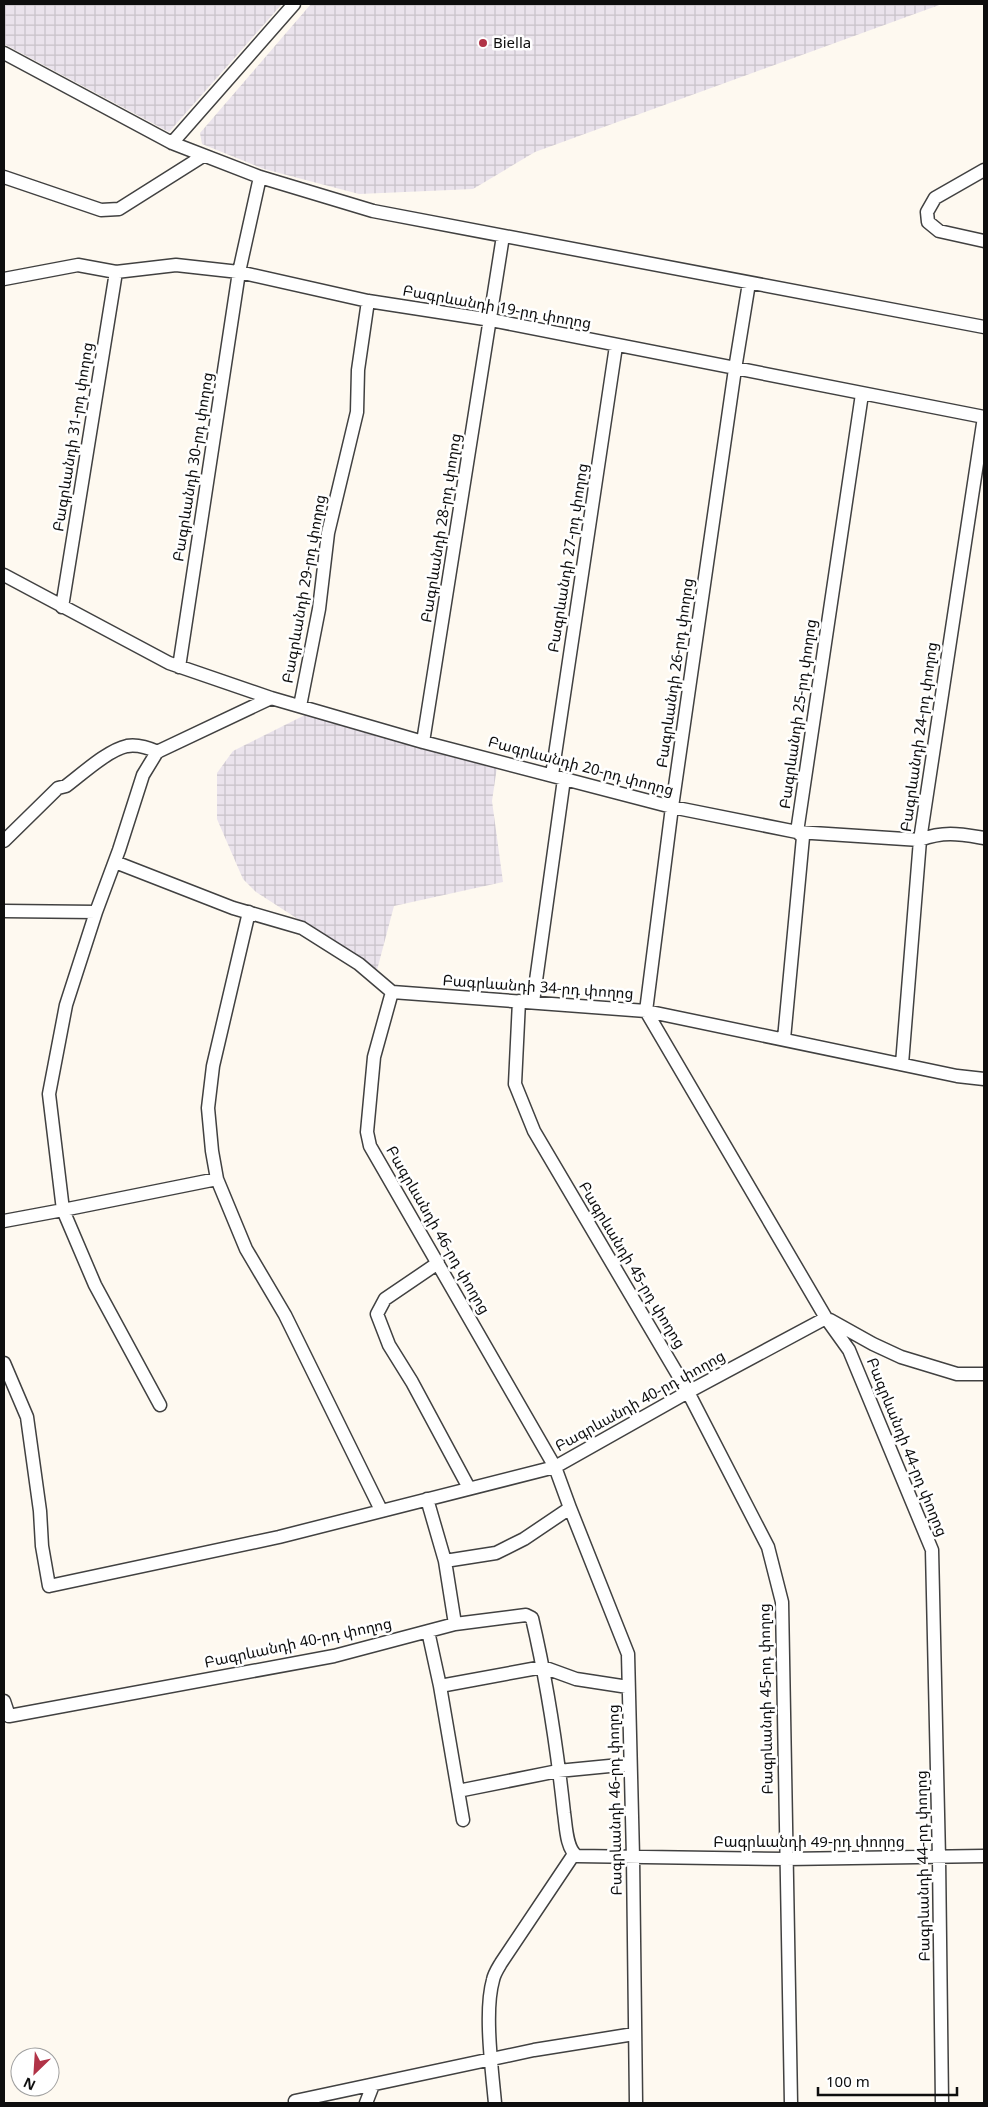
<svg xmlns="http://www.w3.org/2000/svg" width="988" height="2107" font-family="Georgia,'Noto Sans Armenian',serif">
  <defs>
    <pattern id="industrial-grid" width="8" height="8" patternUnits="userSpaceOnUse" patternTransform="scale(1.25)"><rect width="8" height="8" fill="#eae3ec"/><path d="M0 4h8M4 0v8" fill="none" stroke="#c8c2c9"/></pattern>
  </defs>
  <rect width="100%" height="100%" fill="#fef9f0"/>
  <path fill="url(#industrial-grid)" d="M 4,4 L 282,4 L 169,132 L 4,44 Z
    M 311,4 L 942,4 L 535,152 L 473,189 L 359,194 L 264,169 L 202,144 L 200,133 Z
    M 307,714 L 497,767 L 492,801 L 503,882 L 394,906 L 377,970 L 256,892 L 243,879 L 217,819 L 217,773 L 233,751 Z"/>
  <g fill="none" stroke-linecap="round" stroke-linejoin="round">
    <defs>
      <path id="minor" d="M 4,53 L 172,143 L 260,177 L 373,211 L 984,327
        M 172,143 L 294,4
        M 984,170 L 935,198 L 927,212 L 928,222 L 939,231 L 984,241
        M 4,177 L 101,210 L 119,209 L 203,156
        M 4,279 L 78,265 L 116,272 L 176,265 L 239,272 L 368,301 L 491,320 L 984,417
        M 749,283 L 735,369 L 672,807 L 646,1011 L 826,1318 L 849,1350 L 932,1550 L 939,1858 L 942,2103
        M 4,575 L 169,663 L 271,698 L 423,742 L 672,807 L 797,832 L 920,840 C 944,831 959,834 984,838
        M 62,607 L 116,272
        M 179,667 L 239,272 L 260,177
        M 300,706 L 319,609 L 328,533 L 357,412 L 358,370 L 368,301
        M 423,742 L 503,236
        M 552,775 L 616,346
        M 4,841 L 58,788 L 66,786 C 82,774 108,750 127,746 C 138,744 149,748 158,752
        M 115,862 L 233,908 L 302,928 L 359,964 L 392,992 L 646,1011 L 957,1076 L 984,1079
        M 4,911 L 96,912
        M 249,912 L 213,1066 L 208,1108 L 212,1151 L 217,1179 L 246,1249 L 285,1315 L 381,1510
        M 519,1001 L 515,1084 L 534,1131 L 688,1392 L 768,1547 L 782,1602 L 791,2103
        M 533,1002 L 564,779
        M 784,1039 L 803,837 L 797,832 L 862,394
        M 902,1064 L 920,840 L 984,417
        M 4,1221 L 63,1210 L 49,1094 L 66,1005 L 96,912 L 119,850 L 143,775 L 157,752 L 271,698
        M 438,1263 L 385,1299 L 377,1314 L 389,1345 L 412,1382 L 469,1488
        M 830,1320 L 873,1344 L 901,1357 L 957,1374 L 984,1374
        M 4,1363 L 27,1417 L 40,1511 L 42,1546 L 49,1586 L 279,1537 L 555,1467 L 370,1146 L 367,1132 L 374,1057 L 392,992
        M 160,1405 L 95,1285 L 63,1210 L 217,1179
        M 427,1499 L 445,1561
        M 570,1508 L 628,1654 L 633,1857 L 636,2103
        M 455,1624 L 526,1615 L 532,1618 C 547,1682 557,1748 564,1813 C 566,1825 566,1849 577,1856 L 786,1859 L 984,1856
        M 428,1631 L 440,1686
        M 4,1701 L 9,1716 L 334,1656 L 455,1624 L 445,1561 L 496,1553 L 524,1539 L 570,1508 L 555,1467 L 688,1392 L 826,1318
        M 458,1791 L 558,1771 L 630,1764
        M 463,1820 L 440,1686 L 543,1667 L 576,1679 L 628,1687
        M 296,2103 L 295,2101 L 534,2050 L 634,2034
        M 366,2103 L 373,2085
        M 495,2103 C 492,2070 484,2011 493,1980 C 494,1974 498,1968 501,1963 L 574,1854"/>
    </defs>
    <use href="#minor" stroke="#414141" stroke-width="15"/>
    <use href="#minor" stroke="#fff" stroke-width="12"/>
  </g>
  <circle fill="#b13347" stroke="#fff" stroke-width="2" cx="483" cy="43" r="5"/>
  <g text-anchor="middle" stroke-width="5" stroke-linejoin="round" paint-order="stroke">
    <g font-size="15" fill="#0e0e0e" stroke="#fff" text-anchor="start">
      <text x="493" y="48">Biella</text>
    </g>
    <g font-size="15" fill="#0e0e0e" stroke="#fff">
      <text transform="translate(497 307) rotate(10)" y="5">Բագրևանդի 19-րդ փողոց</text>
      <text transform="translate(73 437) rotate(-81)" y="5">Բագրևանդի 31-րդ փողոց</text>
      <text transform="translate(193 467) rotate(-81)" y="5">Բագրևանդի 30-րդ փողոց</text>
      <text transform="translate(441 528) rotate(-81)" y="5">Բագրևանդի 28-րդ փողոց</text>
      <text transform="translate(568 558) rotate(-81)" y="5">Բագրևանդի 27-րդ փողոց</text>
      <text transform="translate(304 589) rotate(-80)" y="5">Բագրևանդի 29-րդ փողոց</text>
      <text transform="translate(675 673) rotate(-82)" y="5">Բագրևանդի 26-րդ փողոց</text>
      <text transform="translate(798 714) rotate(-82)" y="5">Բագրևանդի 25-րդ փողոց</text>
      <text transform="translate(919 737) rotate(-82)" y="5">Բագրևանդի 24-րդ փողոց</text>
      <text transform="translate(581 766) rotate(15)" y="5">Բագրևանդի 20-րդ փողոց</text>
      <text transform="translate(538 987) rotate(4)" y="5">Բագրևանդի 34-րդ փողոց</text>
      <text transform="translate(438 1230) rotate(60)" y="5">Բագրևանդի 46-րդ փողոց</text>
      <text transform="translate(632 1265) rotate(59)" y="5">Բագրևանդի 45-րդ փողոց</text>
      <text transform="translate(640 1401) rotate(-29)" y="5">Բագրևանդի 40-րդ փողոց</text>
      <text transform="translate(907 1447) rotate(68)" y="5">Բագրևանդի 44-րդ փողոց</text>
      <text transform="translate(298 1643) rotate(-12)" y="5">Բագրևանդի 40-րդ փողոց</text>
      <text transform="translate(766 1699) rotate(-91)" y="5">Բագրևանդի 45-րդ փողոց</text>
      <text transform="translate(615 1800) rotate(-91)" y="5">Բագրևանդի 46-րդ փողոց</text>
      <text x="809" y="1847">Բագրևանդի 49-րդ փողոց</text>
      <text transform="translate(923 1866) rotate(-91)" y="5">Բագրևանդի 44-րդ փողոց</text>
    </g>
  </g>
  <rect width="988" height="2107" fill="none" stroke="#0e0e0e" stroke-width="10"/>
  <g transform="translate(35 2072) rotate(205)"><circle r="24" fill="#ffffff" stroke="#9f9f9f"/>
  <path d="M0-4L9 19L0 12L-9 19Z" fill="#b13347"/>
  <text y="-8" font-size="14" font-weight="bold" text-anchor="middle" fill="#0e0e0e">N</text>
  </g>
  <path d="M818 2087v8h139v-8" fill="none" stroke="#0e0e0e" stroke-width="2.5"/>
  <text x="826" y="2087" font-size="15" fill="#0e0e0e" stroke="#ffffff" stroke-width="4" paint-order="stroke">100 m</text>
</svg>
